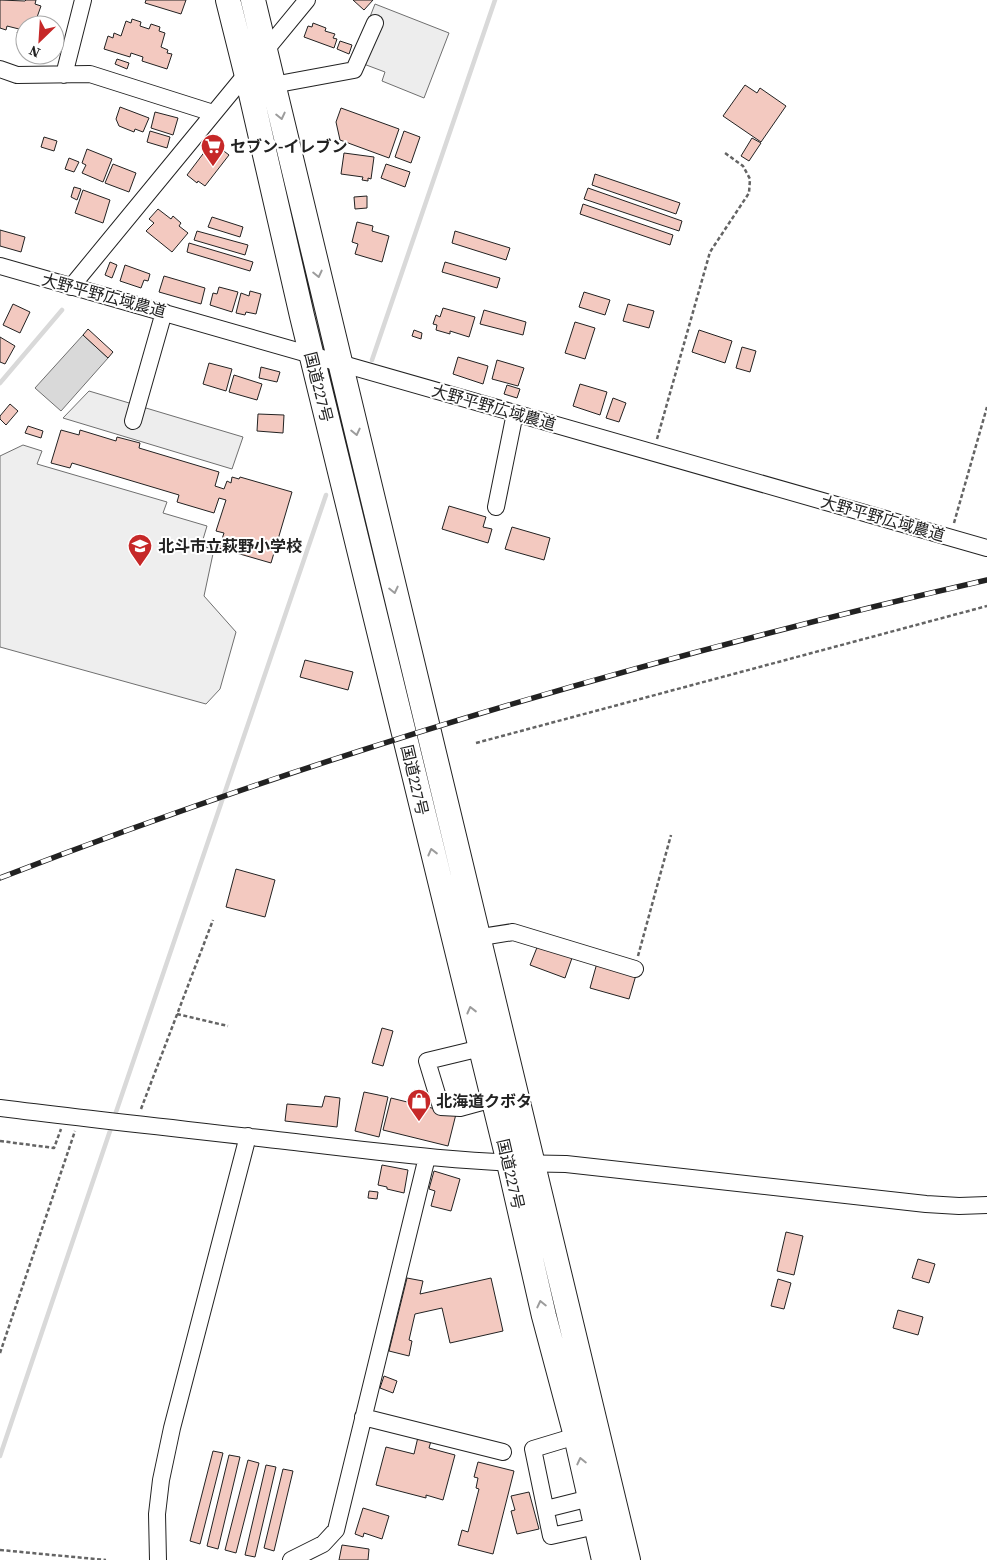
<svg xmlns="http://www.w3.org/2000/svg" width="987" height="1560" font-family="'Source Serif 4','Noto Sans JP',serif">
  <rect width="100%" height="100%" fill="#fff"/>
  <path fill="#eee" stroke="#6f6f6f" d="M 23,445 L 42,451 L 37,464 L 167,502 L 163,513 L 207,526 L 201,546 L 214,549 L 204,596 L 236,632 L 220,689 L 206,704 L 0,647 L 0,456 Z"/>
  <path fill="#ededed" stroke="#6f6f6f" d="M 375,4 L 449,33 L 424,98 L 382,81 L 385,72 L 353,60 Z
    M 89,391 L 243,437 L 232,469 L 63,418 Z"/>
  <path fill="#d9d9d9" stroke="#6f6f6f" d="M 83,335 L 108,358 L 61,411 L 35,388 Z"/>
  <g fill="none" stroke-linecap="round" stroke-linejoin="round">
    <path stroke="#d9d9d9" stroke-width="4.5" d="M 372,360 L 495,0
      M 0,383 L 62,310
      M 114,1118 L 326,495
      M 0,1456 L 112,1125"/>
  </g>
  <path fill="#f3c9c0" stroke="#222" d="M 0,0 L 25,1 L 26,0 L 36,0 L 35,4 L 41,6 L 36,20 L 44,22 L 44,25 L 25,25 L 25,36 L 17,33 L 19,29 L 7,26 L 6,30 L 0,28 Z
    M 146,0 L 186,0 L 181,14 L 145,3 Z
    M 353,0 L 373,0 L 364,10 Z
    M 132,19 L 141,22 L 140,26 L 149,29 L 151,24 L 160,27 L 159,31 L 165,33 L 161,47 L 168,50 L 167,53 L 172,54 L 167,69 L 142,61 L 143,57 L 131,53 L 130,57 L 104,49 L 108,36 L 113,38 L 114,33 L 121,36 L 126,21 L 131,23 Z
    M 313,23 L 326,28 L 325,31 L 335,34 L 333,38 L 337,39 L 334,48 L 304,37 L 308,26 L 312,27 Z
    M 340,41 L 352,45 L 349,54 L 337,49 Z
    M 117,59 L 129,63 L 127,69 L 115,64 Z
    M 745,85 L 757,93 L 760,88 L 786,106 L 761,142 L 723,116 Z
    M 120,107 L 149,118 L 143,132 L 135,129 L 134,132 L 119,126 L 116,119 Z
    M 341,108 L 399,129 L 389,158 L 340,140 L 336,122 Z
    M 155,112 L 178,118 L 173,135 L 151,128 Z
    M 150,131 L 170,137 L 167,148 L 147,142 Z
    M 404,131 L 420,137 L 411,163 L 395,157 Z
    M 44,137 L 57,141 L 54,151 L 41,147 Z
    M 752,138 L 761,143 L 749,161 L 741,156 Z
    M 212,142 L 229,155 L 205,186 L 198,181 L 197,183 L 187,175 Z
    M 87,149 L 112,159 L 103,182 L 82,173 L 86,165 L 82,163 Z
    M 344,153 L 374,157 L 371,179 L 368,178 L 368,181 L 362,180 L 363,177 L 341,174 Z
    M 69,158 L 79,162 L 74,172 L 65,169 Z
    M 113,164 L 136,173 L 129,192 L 105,183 Z
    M 386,164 L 410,172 L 405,187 L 381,178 Z
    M 595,174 L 680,203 L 676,214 L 592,185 Z
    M 74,187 L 81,189 L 77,200 L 71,197 Z
    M 588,188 L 682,221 L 679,231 L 584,199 Z
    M 83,190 L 110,200 L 103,223 L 75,213 Z
    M 367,196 L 367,208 L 355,209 L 354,197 Z
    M 583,204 L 673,235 L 670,245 L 580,214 Z
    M 158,209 L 171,219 L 173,216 L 181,223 L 179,226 L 188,233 L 172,252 L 146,231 L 154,223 L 149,219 Z
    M 212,217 L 243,227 L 240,237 L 208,227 Z
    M 357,222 L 373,226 L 372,231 L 389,236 L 382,262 L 355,254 L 358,244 L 352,242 Z
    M 0,230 L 25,237 L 21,252 L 0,246 Z
    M 197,231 L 248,245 L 245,255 L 194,240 Z
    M 455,231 L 510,248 L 506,260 L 452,243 Z
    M 189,243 L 253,262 L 250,271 L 187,252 Z
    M 110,262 L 117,265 L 112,278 L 105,275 Z
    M 445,262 L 500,278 L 497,288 L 442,272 Z
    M 125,265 L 150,274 L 148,281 L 144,280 L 141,288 L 120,281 Z
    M 164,276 L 205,288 L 201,304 L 159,292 Z
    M 219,287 L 238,292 L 232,312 L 210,305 L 213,293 L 217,294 Z
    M 250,291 L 261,294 L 256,314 L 246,312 L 245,315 L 236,313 L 241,293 L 249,296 Z
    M 584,292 L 610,300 L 605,315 L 579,307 Z
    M 13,304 L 30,312 L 20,333 L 3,325 Z
    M 628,304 L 654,311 L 649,328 L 623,321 Z
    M 443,308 L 475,317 L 469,337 L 450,331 L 450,334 L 436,330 L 437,325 L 433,324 L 436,315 L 440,317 Z
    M 484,310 L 526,322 L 523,335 L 480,324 Z
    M 575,322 L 595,328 L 585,359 L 565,353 Z
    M 88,329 L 113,352 L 108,358 L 83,335 Z
    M 414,330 L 422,333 L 421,339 L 412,336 Z
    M 699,330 L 732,341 L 725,363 L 692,352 Z
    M 0,337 L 15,346 L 5,364 L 0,362 Z
    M 742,347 L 756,351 L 750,372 L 736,368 Z
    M 458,357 L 488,366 L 483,384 L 453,374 Z
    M 497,360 L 524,368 L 518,386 L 492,379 Z
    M 209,363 L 232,369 L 226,391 L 203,384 Z
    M 261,367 L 280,372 L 277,382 L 259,378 Z
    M 234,375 L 262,384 L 257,400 L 229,392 Z
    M 580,384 L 607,392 L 600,415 L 573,406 Z
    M 507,385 L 520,389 L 517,398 L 504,394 Z
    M 613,398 L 626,403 L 619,422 L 606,418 Z
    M 10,404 L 18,411 L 6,425 L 0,419 L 0,416 Z
    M 258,414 L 284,415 L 283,433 L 257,431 Z
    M 28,426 L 43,431 L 41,438 L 25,433 Z
    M 61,430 L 79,435 L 80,430 L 116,441 L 117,437 L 140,443 L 139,448 L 219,472 L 215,486 L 224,489 L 227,481 L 231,483 L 232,477 L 239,479 L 240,477 L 292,492 L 271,563 L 219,548 L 224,533 L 216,531 L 226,500 L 219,498 L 214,513 L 177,502 L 179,495 L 72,463 L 70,468 L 51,463 Z
    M 449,506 L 486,517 L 483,527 L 492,529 L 488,543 L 442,529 Z
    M 512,527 L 550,538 L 544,560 L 505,549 Z
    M 305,660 L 353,672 L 348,690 L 300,677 Z
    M 236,869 L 275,880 L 265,917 L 226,907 Z
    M 538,945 L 572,958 L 565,978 L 530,965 Z
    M 597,963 L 636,975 L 629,999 L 590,988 Z
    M 382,1028 L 393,1031 L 383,1066 L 372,1063 Z
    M 364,1092 L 388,1097 L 379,1137 L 355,1131 Z
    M 325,1096 L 340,1098 L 337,1127 L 285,1121 L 287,1104 L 322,1107 Z
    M 391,1098 L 456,1114 L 448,1146 L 383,1130 Z
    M 382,1165 L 408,1170 L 404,1193 L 387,1189 L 387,1187 L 378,1185 Z
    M 434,1171 L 460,1179 L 451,1211 L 431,1206 L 435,1191 L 429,1189 Z
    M 369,1191 L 378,1192 L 377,1199 L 368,1198 Z
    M 786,1232 L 803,1236 L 794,1275 L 777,1271 Z
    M 918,1259 L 935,1264 L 929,1283 L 912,1278 Z
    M 407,1278 L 423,1281 L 420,1294 L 491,1278 L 503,1331 L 450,1343 L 442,1308 L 415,1314 L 409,1340 L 412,1341 L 409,1356 L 389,1351 Z
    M 778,1279 L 791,1283 L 784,1309 L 771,1306 Z
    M 898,1310 L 923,1317 L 918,1335 L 893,1328 Z
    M 384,1376 L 397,1381 L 393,1393 L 380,1388 Z
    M 418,1437 L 431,1441 L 429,1448 L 455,1455 L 443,1500 L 426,1495 L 426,1498 L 376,1485 L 386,1447 L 414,1454 Z
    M 213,1451 L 223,1453 L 200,1544 L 190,1541 Z
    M 229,1455 L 240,1457 L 218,1549 L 207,1546 Z
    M 248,1460 L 259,1463 L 236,1553 L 225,1550 Z
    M 478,1462 L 514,1471 L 493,1554 L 458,1545 L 462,1530 L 468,1532 L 479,1489 L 476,1488 L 478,1478 L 474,1477 Z
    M 266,1465 L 276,1467 L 255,1557 L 245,1555 Z
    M 283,1469 L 293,1471 L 274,1551 L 264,1548 Z
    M 529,1492 L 539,1529 L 517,1534 L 511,1511 L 515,1510 L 511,1496 Z
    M 363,1508 L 389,1516 L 382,1539 L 364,1533 L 363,1537 L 355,1534 Z
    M 342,1545 L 369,1549 L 368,1560 L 339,1560 Z"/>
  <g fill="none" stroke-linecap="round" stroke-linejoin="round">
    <defs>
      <path id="minor" d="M 0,69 L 17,75 L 90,74 L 213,113
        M 64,75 L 83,0
        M 273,85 L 354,70 L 375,23
        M 0,266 L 987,548
        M 71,287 L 307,0
        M 133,421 L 164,312
        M 496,507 L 515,413
        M 469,939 L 513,932 L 635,969
        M 481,1048 L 427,1061 L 441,1107 L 460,1108 L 493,1099
        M 0,1108 C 95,1120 191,1130 286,1141 C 379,1152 472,1164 566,1164 L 926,1204 L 959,1206 L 987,1205
        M 363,1417 L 503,1452
        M 576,1436 L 533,1449 L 551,1536 L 596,1526
        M 546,1509 L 590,1498
        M 158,1560 L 157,1514 L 161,1480 L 172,1428 L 248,1136
        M 291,1560 L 323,1544 L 336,1530 L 427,1157"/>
      <path id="highway" d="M 228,0 L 246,72 L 302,316 L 509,1163 L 544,1316 L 576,1436 L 604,1560
        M 253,0 L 628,1560"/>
    </defs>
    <use href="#minor" stroke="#222" stroke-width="18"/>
    <use href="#highway" stroke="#222" stroke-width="26"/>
    <path stroke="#646464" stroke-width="2.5" stroke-dasharray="4 2.5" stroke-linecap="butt" d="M 657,439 L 710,252 L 749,193 L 750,179 L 743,166 L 725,153
      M 954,523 L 987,407
      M 476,743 L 987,606
      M 638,956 L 671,835
      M 177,1014 L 228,1026
      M 141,1109 L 213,920
      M 0,1141 L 54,1148 L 61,1129
      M 0,1353 L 75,1131
      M 0,1550 L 106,1560"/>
    <use href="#minor" stroke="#fff" stroke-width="16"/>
    <use href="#highway" stroke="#fff" stroke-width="24"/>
    <defs>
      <path id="rail" d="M 0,878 C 322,753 651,657 987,580"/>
    </defs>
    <use href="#rail" stroke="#222" stroke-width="5.5"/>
    <use href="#rail" stroke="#fff" stroke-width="4" stroke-dasharray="11" stroke-linecap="butt"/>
  </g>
  <defs><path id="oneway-chevron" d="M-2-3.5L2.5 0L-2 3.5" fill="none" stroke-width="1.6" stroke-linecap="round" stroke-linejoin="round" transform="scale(1.25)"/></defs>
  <g stroke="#9c9c9c">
    <use href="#oneway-chevron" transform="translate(281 116) rotate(77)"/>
    <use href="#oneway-chevron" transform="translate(318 274) rotate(77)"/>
    <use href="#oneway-chevron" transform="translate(356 432) rotate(77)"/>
    <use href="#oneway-chevron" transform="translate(394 590) rotate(77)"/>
    <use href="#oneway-chevron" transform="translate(432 852) rotate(-104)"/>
    <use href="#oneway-chevron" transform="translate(471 1010) rotate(-104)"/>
    <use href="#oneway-chevron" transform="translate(541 1304) rotate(-103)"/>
    <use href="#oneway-chevron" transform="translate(581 1461) rotate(-103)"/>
  </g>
  <defs>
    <symbol id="supermarket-pin" viewBox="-11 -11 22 30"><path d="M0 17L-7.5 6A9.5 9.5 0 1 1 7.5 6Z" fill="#c62828" stroke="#fff"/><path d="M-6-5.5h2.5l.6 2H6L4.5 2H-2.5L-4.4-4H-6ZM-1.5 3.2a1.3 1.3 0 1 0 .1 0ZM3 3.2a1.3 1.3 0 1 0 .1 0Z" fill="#fff"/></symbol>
    <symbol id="school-pin" viewBox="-11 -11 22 30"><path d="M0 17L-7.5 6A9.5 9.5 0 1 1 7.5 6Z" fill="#c62828" stroke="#fff"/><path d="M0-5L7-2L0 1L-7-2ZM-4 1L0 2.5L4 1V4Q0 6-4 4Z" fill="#fff"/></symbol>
    <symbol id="shop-pin" viewBox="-11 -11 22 30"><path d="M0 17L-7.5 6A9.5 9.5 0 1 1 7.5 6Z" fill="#c62828" stroke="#fff"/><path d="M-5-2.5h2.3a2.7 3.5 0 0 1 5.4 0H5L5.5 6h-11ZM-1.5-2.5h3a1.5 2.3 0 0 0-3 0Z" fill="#fff"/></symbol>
  </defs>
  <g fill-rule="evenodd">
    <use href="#supermarket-pin" x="199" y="132" width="28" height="38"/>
    <use href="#school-pin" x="126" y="532" width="28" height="38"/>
    <use href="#shop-pin" x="405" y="1087" width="28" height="38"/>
  </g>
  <g text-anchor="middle" stroke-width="4" stroke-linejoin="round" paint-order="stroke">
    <g font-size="16" font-weight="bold" fill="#222" stroke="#fff" text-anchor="start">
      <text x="230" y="152">セブン-イレブン</text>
      <text x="158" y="552">北斗市立萩野小学校</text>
      <text x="436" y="1107">北海道クボタ</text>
    </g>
    <g font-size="16" fill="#222" stroke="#fff">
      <text transform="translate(104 295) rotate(15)" y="6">大野平野広域農道</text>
      <text transform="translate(319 387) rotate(76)" y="6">国道227号</text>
      <text transform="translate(494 407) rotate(16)" y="6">大野平野広域農道</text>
      <text transform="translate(883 518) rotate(16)" y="6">大野平野広域農道</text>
      <text transform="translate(415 780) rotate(77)" y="6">国道227号</text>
      <text transform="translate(511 1174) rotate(77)" y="6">国道227号</text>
    </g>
  </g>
  <g transform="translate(40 40) rotate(205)"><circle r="24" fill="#ffffff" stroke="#a7a7a7"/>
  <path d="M0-4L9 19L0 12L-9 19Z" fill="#c62828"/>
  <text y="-8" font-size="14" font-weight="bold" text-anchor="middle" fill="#222222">N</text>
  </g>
</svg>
